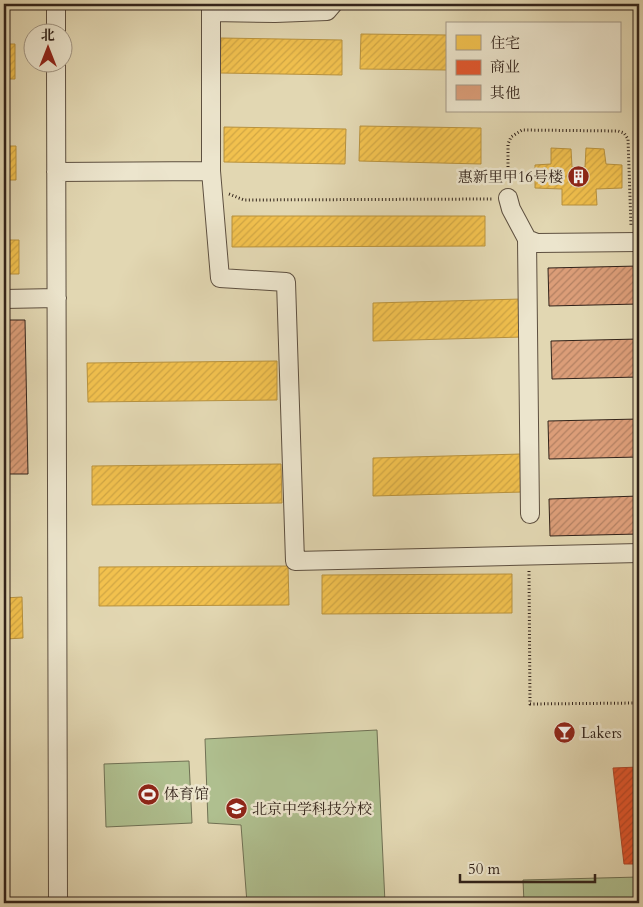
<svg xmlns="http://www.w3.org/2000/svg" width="643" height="907" font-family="Cardo,'Noto Serif SC',serif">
  <defs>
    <pattern id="homes-hatch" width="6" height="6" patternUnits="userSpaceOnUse" patternTransform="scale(1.25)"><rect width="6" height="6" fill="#f2c14e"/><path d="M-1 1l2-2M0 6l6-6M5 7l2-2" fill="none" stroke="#d0a644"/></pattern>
    <pattern id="shops-hatch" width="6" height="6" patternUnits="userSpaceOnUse" patternTransform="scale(1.25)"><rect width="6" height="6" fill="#e4572e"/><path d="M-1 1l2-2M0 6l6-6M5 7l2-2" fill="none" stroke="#b94826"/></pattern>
    <pattern id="building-hatch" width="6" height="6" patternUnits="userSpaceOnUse" patternTransform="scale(1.25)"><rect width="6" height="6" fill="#db9d78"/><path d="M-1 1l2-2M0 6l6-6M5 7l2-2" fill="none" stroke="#b28062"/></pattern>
  </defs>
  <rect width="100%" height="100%" fill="#e2d7b2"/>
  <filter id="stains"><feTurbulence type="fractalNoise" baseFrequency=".004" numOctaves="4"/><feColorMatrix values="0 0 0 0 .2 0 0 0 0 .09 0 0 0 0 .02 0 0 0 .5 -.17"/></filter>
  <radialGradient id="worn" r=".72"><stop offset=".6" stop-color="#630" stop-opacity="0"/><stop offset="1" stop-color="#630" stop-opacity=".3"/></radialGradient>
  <path fill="#afbf8f" stroke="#707154" d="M 377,730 L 385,903 L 247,903 L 241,825 L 208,823 L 205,739 Z
    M 189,761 L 192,823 L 106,827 L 104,764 Z
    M 639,877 L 639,903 L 524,903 L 523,880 Z"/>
  <path fill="url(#homes-hatch)" stroke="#b8923e" d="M 361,34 L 447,35 L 447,70 L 360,69 Z
    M 221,38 L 342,40 L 342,75 L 220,73 Z
    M 4,44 L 15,44 L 15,79 L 4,79 Z
    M 360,126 L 481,128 L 481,164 L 359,161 Z
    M 224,127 L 346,129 L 345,164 L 224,162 Z
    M 635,140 L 639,140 L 639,226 L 636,226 Z
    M 4,146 L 16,146 L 16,180 L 4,180 Z
    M 551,148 L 571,149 L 572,167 L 585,167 L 586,148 L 604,149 L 606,164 L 622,165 L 622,188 L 596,189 L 597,205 L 562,205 L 562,189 L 535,188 L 535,165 L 551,164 Z
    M 232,216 L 485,216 L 485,246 L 232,247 Z
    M 4,240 L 19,240 L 19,274 L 4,274 Z
    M 522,299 L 523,337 L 373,341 L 373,303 Z
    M 277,361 L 277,400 L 88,402 L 87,363 Z
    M 522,454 L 523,492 L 373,496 L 373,458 Z
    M 281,464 L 282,503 L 92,505 L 92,466 Z
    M 288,566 L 289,605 L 99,606 L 99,567 Z
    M 512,574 L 512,613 L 322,614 L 322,575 Z
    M 22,597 L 23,638 L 6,639 L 7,671 L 4,671 L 4,598 Z"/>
  <path fill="url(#shops-hatch)" stroke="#af4728" d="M 639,767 L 639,864 L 624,864 L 613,768 Z"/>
  <path fill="url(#building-hatch)" stroke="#32231a" d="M 639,266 L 639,304 L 549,306 L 548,268 Z
    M 4,320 L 25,320 L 28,474 L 4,474 Z
    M 639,339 L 639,377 L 552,379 L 551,341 Z
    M 639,419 L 639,457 L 549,459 L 548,421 Z
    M 639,496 L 639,534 L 550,536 L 549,499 Z"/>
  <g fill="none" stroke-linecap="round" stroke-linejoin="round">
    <defs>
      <path id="street" d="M 56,4 L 56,32
        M 211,12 L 275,13 L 327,11 L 333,4
        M 56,62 L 58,903
        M 211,171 L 220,278 L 286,282 L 295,561 L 639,553
        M 56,172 L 211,171 L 211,4
        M 508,198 L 511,209 L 527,239 L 537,243 L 639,242
        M 527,239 L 530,514
        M 4,299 L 57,298"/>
    </defs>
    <use href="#street" stroke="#5e5040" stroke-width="20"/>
    <path stroke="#32231a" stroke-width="3" stroke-dasharray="1 2.5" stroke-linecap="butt" d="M 508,181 L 508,144 L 511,137 L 522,130 L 618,131 L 624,133 L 628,139 L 631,226
      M 229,194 L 244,200 L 492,199
      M 529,571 L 530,704 L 639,703"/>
    <use href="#street" stroke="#ece5cd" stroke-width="18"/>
  </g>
  <defs>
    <symbol id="building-disc" viewBox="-11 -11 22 22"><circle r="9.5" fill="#8f2418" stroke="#ece5cd"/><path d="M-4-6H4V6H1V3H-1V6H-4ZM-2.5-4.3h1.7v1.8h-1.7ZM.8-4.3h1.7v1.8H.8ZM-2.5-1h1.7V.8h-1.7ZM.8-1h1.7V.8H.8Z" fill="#fff"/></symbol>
    <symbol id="bar-disc" viewBox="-11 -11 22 22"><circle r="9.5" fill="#8f2418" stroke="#ece5cd"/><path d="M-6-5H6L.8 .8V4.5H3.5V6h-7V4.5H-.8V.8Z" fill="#fff"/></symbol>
    <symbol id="stadium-disc" viewBox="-11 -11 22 22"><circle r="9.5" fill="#8f2418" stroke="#ece5cd"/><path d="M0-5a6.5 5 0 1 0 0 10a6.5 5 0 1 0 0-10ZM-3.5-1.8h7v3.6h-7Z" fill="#fff"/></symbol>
    <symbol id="school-disc" viewBox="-11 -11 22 22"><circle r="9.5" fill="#8f2418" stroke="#ece5cd"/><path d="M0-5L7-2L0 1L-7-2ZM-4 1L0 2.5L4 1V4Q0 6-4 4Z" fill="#fff"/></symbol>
  </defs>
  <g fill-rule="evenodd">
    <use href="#building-disc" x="566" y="164" width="25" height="25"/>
    <use href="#bar-disc" x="552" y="720" width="25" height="25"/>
    <use href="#stadium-disc" x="136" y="782" width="25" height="25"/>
    <use href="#school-disc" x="224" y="796" width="25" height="25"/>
  </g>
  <g text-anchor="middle" stroke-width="5" stroke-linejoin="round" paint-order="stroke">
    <g font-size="15" fill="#32231a" stroke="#ece5cd" text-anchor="start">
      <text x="563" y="182" text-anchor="end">惠新里甲16号楼</text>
      <text x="581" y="738">Lakers</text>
      <text x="164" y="799">体育馆</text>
      <text x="252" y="814">北京中学科技分校</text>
    </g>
  </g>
  <rect width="643" height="907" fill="none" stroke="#e2d7b2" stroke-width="20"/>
  <rect x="5" y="5" width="633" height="897" fill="none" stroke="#32231a" stroke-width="2.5"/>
  <rect x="10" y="10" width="623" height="887" fill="none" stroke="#32231a"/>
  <rect x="446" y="22" width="175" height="90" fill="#ece5cd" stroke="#a29785"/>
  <rect x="456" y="35" width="25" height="15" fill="#f2c14e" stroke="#a29785"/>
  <text x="490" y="48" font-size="15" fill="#32231a">住宅</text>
  <rect x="456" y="60" width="25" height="15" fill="#e4572e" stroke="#a29785"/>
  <text x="490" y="72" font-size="15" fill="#32231a">商业</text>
  <rect x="456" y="85" width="25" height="15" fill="#db9d78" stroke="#a29785"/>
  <text x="490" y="98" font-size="15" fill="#32231a">其他</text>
  <g transform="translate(48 48)"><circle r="24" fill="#ece5cd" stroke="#a29785"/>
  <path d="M0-4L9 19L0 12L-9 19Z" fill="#8f2418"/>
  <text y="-8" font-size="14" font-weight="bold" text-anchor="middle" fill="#32231a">北</text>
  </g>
  <path d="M460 874v8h135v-8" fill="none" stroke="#32231a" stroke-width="2.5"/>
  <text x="468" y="874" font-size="15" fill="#32231a" stroke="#ece5cd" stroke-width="4" paint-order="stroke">50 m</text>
  <rect width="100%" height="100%" filter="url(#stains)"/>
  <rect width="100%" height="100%" fill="url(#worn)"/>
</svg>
